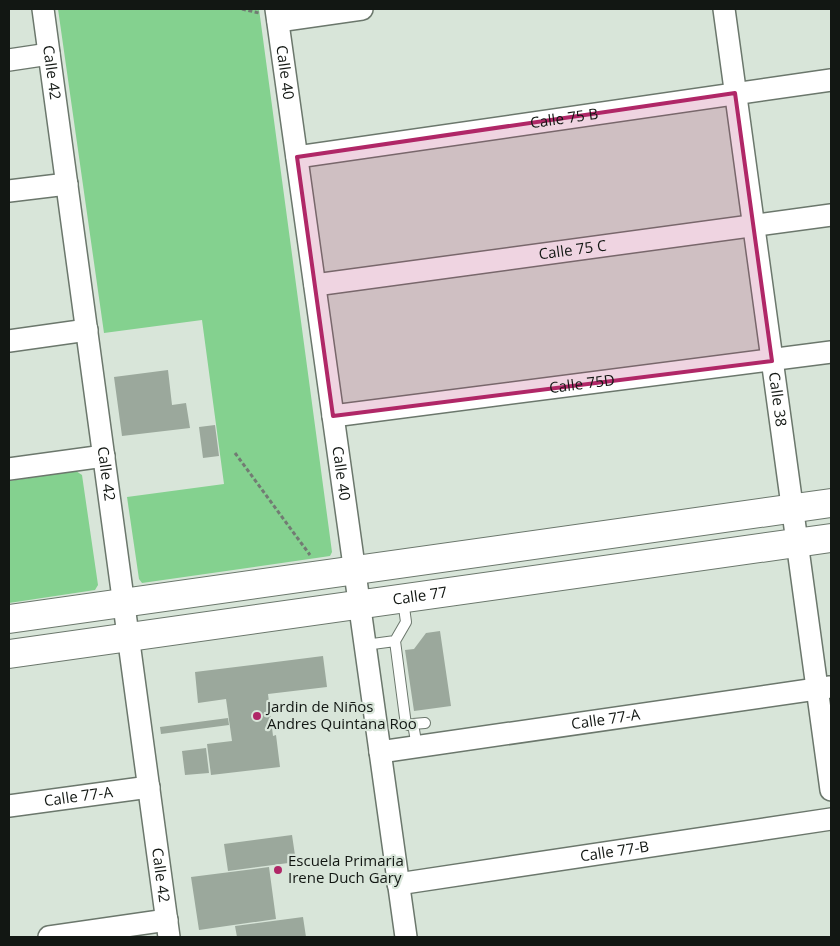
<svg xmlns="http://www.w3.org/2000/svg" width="840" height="946" font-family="'Open Sans',sans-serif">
  <rect width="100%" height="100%" fill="#d8e5d9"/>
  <path fill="#84d18f" d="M 58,9 L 259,9 L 332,552 L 330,556 L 142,583 L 139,579 L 127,497 L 224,484 L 202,320 L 104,333 Z
    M 76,471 L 82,475 L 98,585 L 95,590 L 9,603 L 9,481 Z"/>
  <path fill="#9ba89c" d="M 168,370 L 172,405 L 186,403 L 190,428 L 122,436 L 114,377 Z
    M 215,425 L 219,456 L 203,458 L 199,427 Z
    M 440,631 L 451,706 L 414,711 L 405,650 L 414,649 L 426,633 Z
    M 323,656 L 327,687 L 268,694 L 273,736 L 276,735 L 280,767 L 211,775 L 207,744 L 232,741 L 226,699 L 198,703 L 195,672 Z
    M 228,718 L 229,725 L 161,734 L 160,727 Z
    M 206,748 L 209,773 L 185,775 L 182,751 Z
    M 292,835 L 296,862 L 228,871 L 224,844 Z
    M 269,867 L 276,919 L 199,930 L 191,877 Z
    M 303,917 L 306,937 L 237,937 L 235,926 Z"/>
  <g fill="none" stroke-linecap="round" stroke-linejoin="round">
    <defs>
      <path id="lane" d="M 403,600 L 406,622 L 395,641 L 406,725 L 413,724 L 417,747
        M 365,645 L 395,641
        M 413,724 L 425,723"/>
      <g id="street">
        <path id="s1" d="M 43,9 L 169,937"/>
        <path id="s2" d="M 276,9 L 406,937"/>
        <path id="s3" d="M 724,9 L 831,790"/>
        <path d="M 278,21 L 362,9"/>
        <path d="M 9,60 L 49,54"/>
        <path id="s4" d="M 297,157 L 831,80"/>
        <path d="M 9,191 L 67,184"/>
        <path id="s5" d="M 315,285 L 831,215"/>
        <path d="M 9,341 L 87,330"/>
        <path id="s6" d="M 333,416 L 831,352"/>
        <path d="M 9,469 L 104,456"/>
        <path id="s7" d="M 380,752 L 830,687"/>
        <path id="s8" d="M 9,806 L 149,787"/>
        <path id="s9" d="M 398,884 L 831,819"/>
        <path d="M 49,937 L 167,920"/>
      </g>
      <g id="secondary">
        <path d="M 9,619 L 831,503"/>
        <path id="s10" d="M 9,654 L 831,538"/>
      </g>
    </defs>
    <use href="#lane" stroke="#6b776c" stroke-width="12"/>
    <use href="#street" stroke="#6b776c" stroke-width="24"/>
    <use href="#secondary" stroke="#6b776c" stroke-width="30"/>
    <path stroke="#727b73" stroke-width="3" stroke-dasharray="4 2.5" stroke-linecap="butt" d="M 242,9 L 259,13
      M 235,453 L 310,555"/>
    <use href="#lane" stroke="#fff" stroke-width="10"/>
    <use href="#street" stroke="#fff" stroke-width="21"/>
    <use href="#secondary" stroke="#fff" stroke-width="28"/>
  </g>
  <path fill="#b02767" fill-opacity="0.2" stroke="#b02767" stroke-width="4" stroke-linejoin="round" d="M 735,93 L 772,361 L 333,416 L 297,157 Z"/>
  <g fill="#b02767" stroke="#d8e5d9" stroke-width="2">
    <circle cx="257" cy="716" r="5"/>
    <circle cx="278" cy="870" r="5"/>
  </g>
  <g text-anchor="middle" stroke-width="4.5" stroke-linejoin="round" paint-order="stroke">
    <g font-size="15" fill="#121713" stroke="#d8e5d9">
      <text dy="5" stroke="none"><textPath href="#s1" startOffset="64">Calle 42</textPath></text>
      <text dy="5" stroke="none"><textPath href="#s2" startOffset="64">Calle 40</textPath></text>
      <text dy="5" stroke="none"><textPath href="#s4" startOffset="270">Calle 75 B</textPath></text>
      <text dy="5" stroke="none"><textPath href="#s5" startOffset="260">Calle 75 C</textPath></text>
      <text dy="5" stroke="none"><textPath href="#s6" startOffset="251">Calle 75D</textPath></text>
      <text dy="5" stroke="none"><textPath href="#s3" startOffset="394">Calle 38</textPath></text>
      <text dy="5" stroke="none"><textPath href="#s1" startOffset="469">Calle 42</textPath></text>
      <text dy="5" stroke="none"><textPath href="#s2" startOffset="469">Calle 40</textPath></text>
      <text dy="5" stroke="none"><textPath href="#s10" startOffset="415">Calle 77</textPath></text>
      <text dy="5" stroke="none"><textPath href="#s7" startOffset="228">Calle 77-A</textPath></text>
      <text dy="5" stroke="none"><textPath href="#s8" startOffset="70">Calle 77-A</textPath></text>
      <text dy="5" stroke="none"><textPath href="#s9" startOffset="219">Calle 77-B</textPath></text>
      <text dy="5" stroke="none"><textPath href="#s1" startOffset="874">Calle 42</textPath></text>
    </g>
    <g font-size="15" fill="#121713" stroke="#d8e5d9" text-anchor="start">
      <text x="267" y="712">Jardin de Niños<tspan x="267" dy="17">Andres Quintana Roo</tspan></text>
      <text x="288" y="866">Escuela Primaria<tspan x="288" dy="17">Irene Duch Gary</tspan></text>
    </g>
  </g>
  <rect width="840" height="946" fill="none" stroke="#121713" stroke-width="20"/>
</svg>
